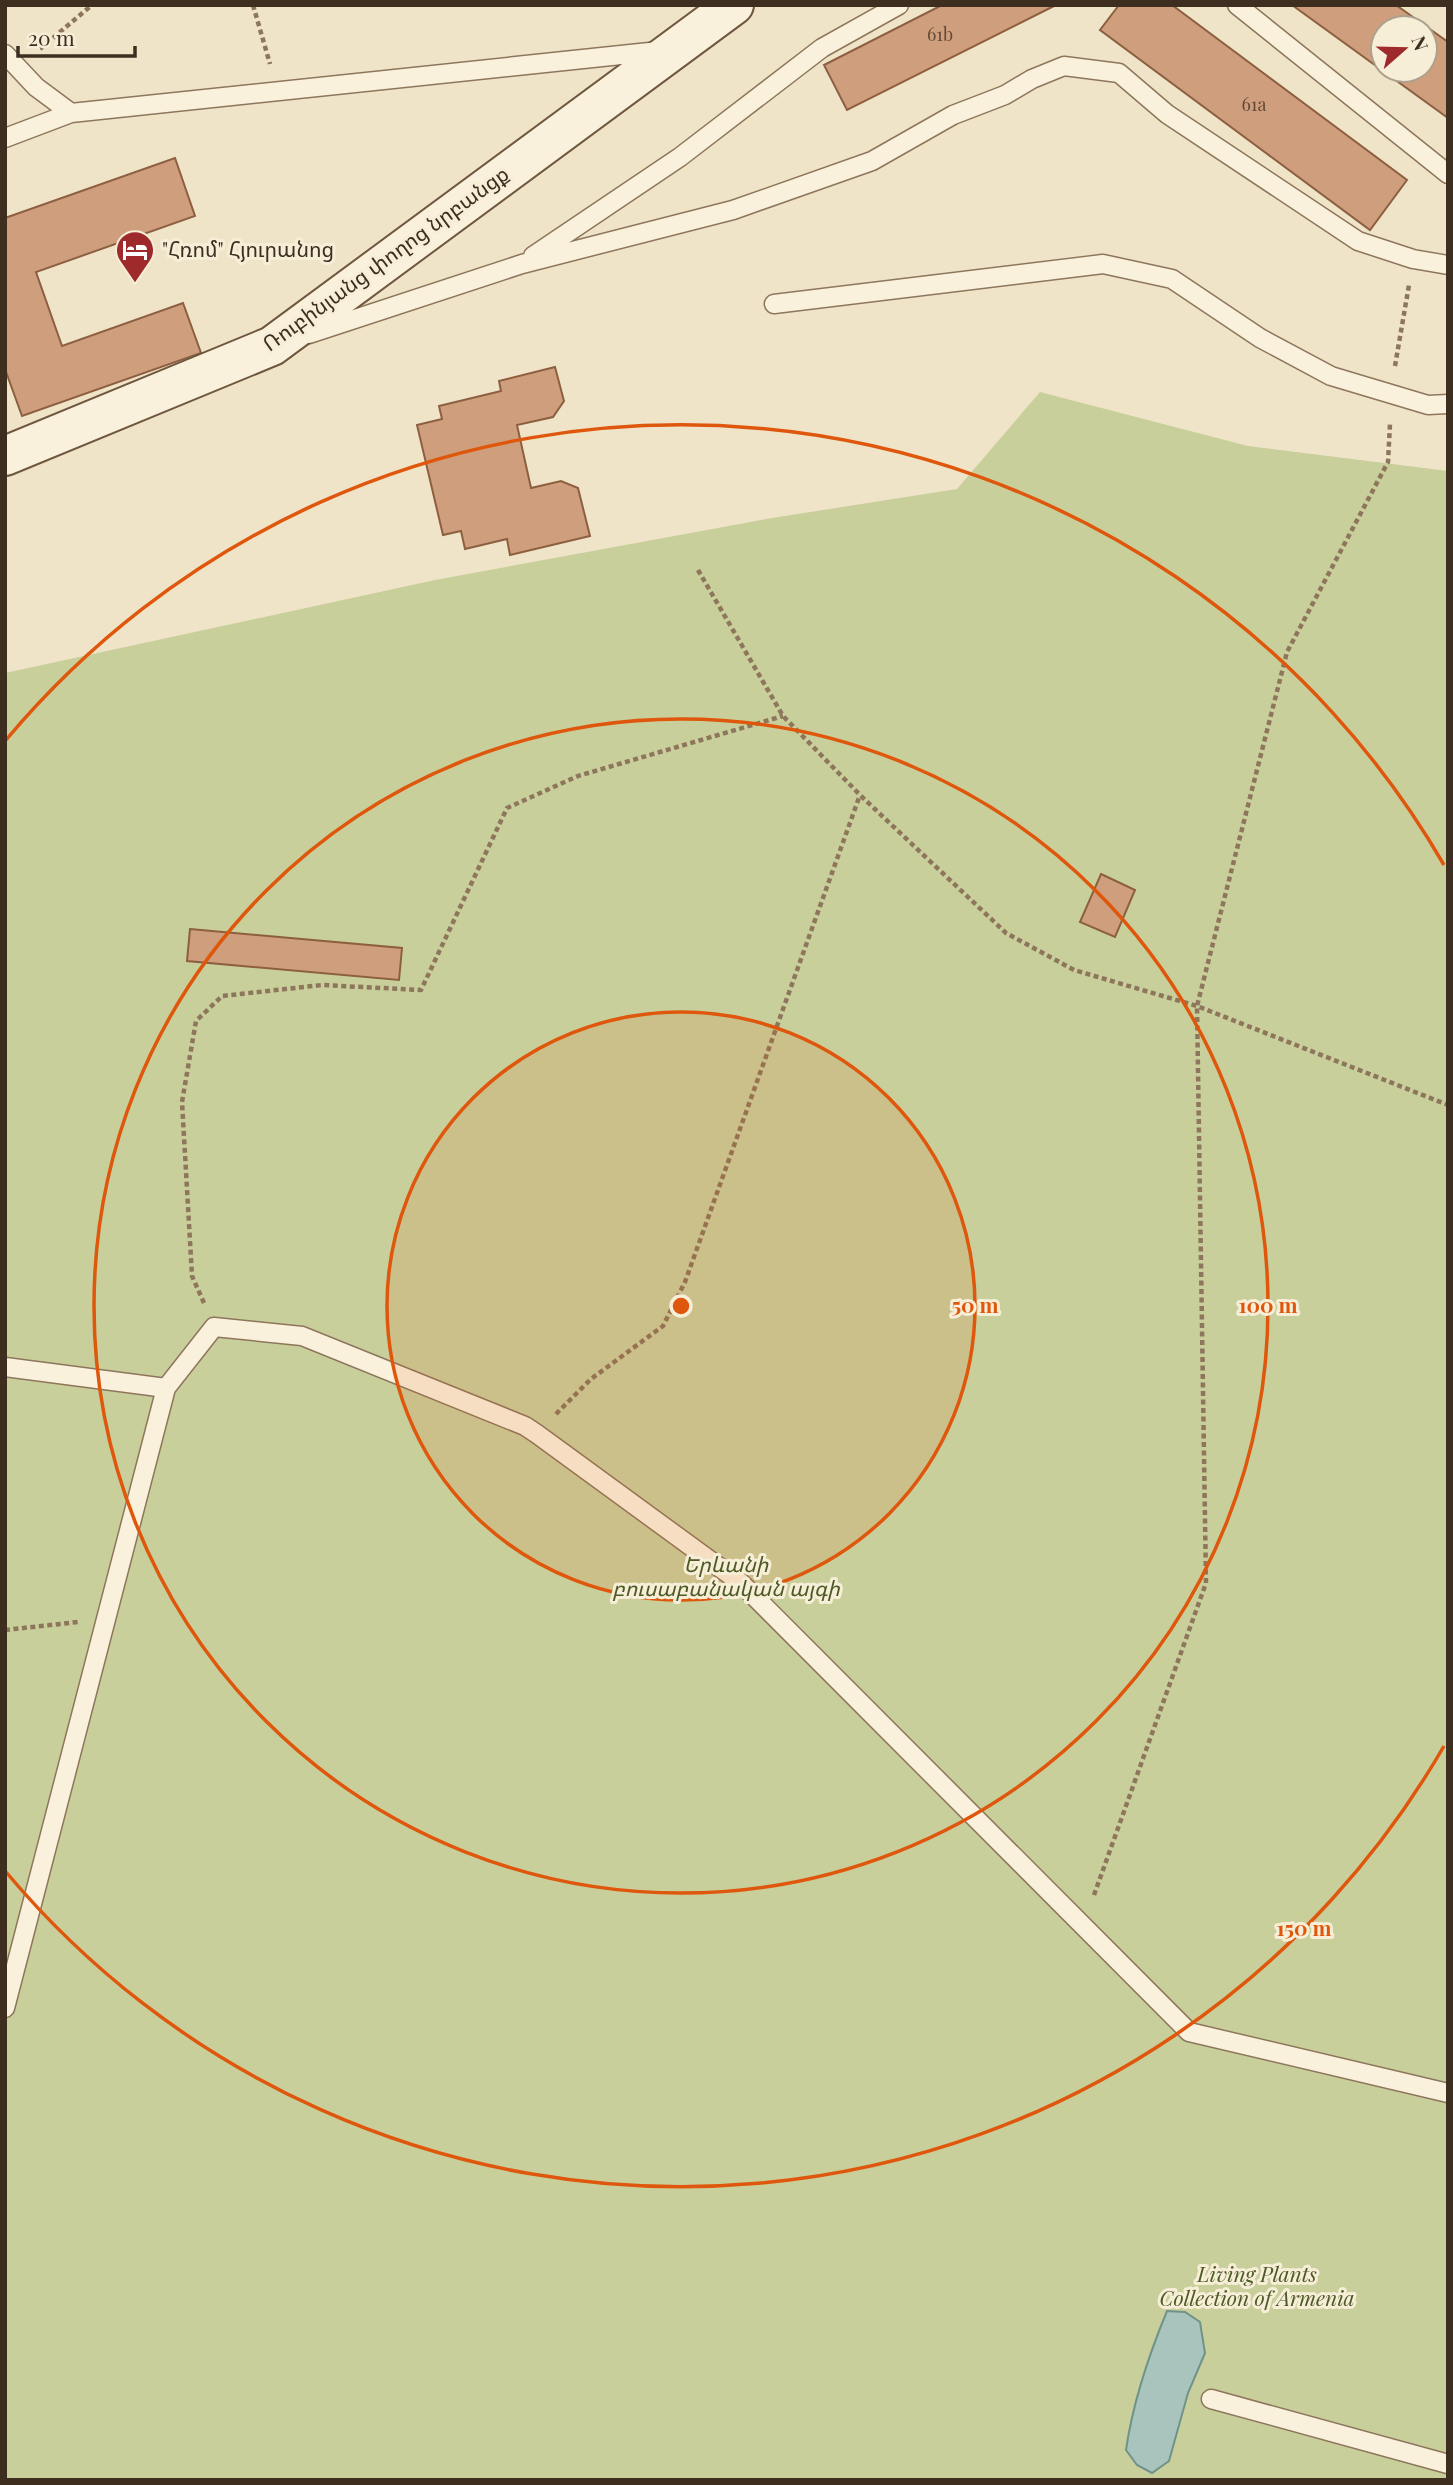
<svg xmlns="http://www.w3.org/2000/svg" width="1453" height="2485" font-family="'Playfair Display','Noto Sans Armenian',serif">
  <rect width="100%" height="100%" fill="#f0e4c8"/>
  <path fill="#c9cf9b" d="M 1040,392 L 1248,446 L 1448,471 L 1448,2480 L 5,2480 L 5,673 L 435,580 L 772,518 L 957,489 Z"/>
  <path fill="#a9c4bc" stroke="#6f938a" stroke-width="2" d="M 1167,2311 L 1185,2312 L 1200,2322 L 1205,2353 L 1188,2393 L 1169,2461 L 1152,2473 L 1137,2465 L 1126,2450 C 1133,2401 1148,2357 1167,2311 Z"/>
  <path fill="#cf9f7d" stroke="#8d5f41" stroke-width="2" fill-rule="evenodd" d="M 942,5 L 1056,5 L 847,110 L 824,65 Z
    M 1119,5 L 1172,5 L 1407,180 L 1370,230 L 1100,30 Z
    M 1292,5 L 1396,5 L 1448,42 L 1448,118 ZM 1383,28 L 1425,28 L 1425,70 L 1383,70 Z
    M 175,158 L 195,216 L 36,272 L 62,346 L 183,303 L 201,353 L 22,416 L 5,369 L 5,218 Z
    M 555,367 L 564,401 L 553,417 L 517,425 L 531,488 L 561,481 L 578,488 L 590,536 L 510,555 L 507,539 L 465,549 L 461,531 L 443,535 L 417,425 L 442,419 L 439,406 L 501,391 L 499,381 Z
    M 1101,874 L 1135,890 L 1115,937 L 1080,922 Z
    M 190,929 L 402,948 L 399,980 L 187,961 Z"/>
  <g fill="none" stroke-linecap="round" stroke-linejoin="round">
    <defs>
      <path id="lane" d="M 1237,5 L 1448,174
        M 5,54 L 36,87 L 71,113
        M 5,138 L 71,113 L 659,51
        M 533,256 L 680,157 L 822,48 L 899,5
        M 774,304 L 1103,264 L 1172,279 L 1260,338 L 1331,376 L 1428,405 L 1448,404
        M 309,334 L 522,264 L 733,210 L 872,161 L 953,115 L 1005,95 L 1032,79 L 1064,66 L 1119,73 L 1167,114 L 1358,241 L 1413,259 L 1448,265
        M 5,1367 L 166,1388
        M 5,2008 L 166,1388 L 214,1327 L 302,1336 L 525,1426 L 537,1434 L 741,1583 L 1189,2032 L 1448,2093
        M 1211,2399 L 1448,2464"/>
      <path id="secondary" d="M 5,456 L 272,346 L 734,5"/>
    </defs>
    <use href="#lane" stroke="#8d765c" stroke-width="21"/>
    <use href="#secondary" stroke="#6f573f" stroke-width="42"/>
    <path stroke="#8d765c" stroke-width="4.5" stroke-dasharray="5 3.5" stroke-linecap="butt" d="M 253,5 L 270,64
      M 40,49 L 92,5
      M 1395,366 L 1409,285
      M 698,570 L 783,716 L 860,795 L 1006,933 L 1074,970 L 1197,1006 L 1448,1105
      M 204,1303 L 192,1276 L 182,1102 L 196,1021 L 222,996 L 322,985 L 421,990 L 507,808 L 578,776 L 783,716
      M 556,1414 L 591,1379 L 663,1326 L 685,1282 L 860,795
      M 5,1630 L 78,1622
      M 1094,1895 L 1206,1583 L 1197,1006 L 1287,652 L 1388,462 L 1390,424"/>
    <use href="#lane" stroke="#faf1dc" stroke-width="18"/>
    <use href="#secondary" stroke="#faf1dc" stroke-width="38"/>
  </g>
  <circle cx="681" cy="1306" r="294" fill="#df570d" fill-opacity=".12"/>
  <g fill="none" stroke="#df570d" stroke-width="3.5">
    <circle cx="681" cy="1306" r="294"/>
    <circle cx="681" cy="1306" r="587"/>
    <path d="M1444 1746A881 881 0 0 1 6 1872M6 740A881 881 0 0 1 1444 865"/>
  </g>
  <defs>
    <symbol id="hotel-pin" viewBox="-11 -11 22 30"><path d="M0 17L-7.5 6A9.5 9.5 0 1 1 7.5 6Z" fill="#9e2a2b" stroke="#f7eed8"/><path d="M-6-4.5h1.5V1H6V5H4.5V3h-9V5H-6ZM-4 0a1.8 1.8 0 1 1 3.6 0ZM.5 0V-2.5h3Q6-2.5 6 0Z" fill="#fff"/></symbol>
  </defs>
  <g fill-rule="evenodd">
    <use href="#hotel-pin" x="113" y="228" width="44" height="60"/>
  </g>
  <g text-anchor="middle" stroke-width="6" stroke-linejoin="round" paint-order="stroke">
    <g font-size="18" fill="#624a37">
      <text x="940" y="41">61b</text>
      <text x="1254" y="111">61a</text>
    </g>
    <g font-size="21" fill="#3d2e20" stroke="#f7eed8" text-anchor="start">
      <text x="162" y="257">"Հռոմ" Հյուրանոց</text>
    </g>
    <g font-size="21" fill="#3d2e20" stroke="#f7eed8">
      <text transform="translate(386 259) rotate(-36)" y="7">Ռուբինյանց փողոց նրբանցք</text>
    </g>
    <g font-size="21" font-style="italic" fill="#4d5a26" stroke="#f7eed8">
      <text x="726" y="1572">Երևանի<tspan x="726" dy="24">բուսաբանական այգի</tspan></text>
      <text x="1257" y="2282">Living Plants<tspan x="1257" dy="24">Collection of Armenia</tspan></text>
    </g>
  </g>
  <circle cx="681" cy="1306" r="10" fill="#df570d" stroke="#f7eed8" stroke-width="3.5"/>
  <g font-size="21" text-anchor="middle" font-weight="bold" fill="#df570d" stroke="#f7eed8" stroke-width="6" stroke-linejoin="round" paint-order="stroke">
    <text x="975" y="1313">50 m</text>
    <text x="1268" y="1313">100 m</text>
    <text x="1304" y="1936">150 m</text>
  </g>
  <rect width="1453" height="2485" fill="none" stroke="#3d2e20" stroke-width="14"/>
  <g transform="translate(1404 49) rotate(70)"><circle r="33" fill="#f7eed8" stroke="#ada18e" stroke-width="2"/>
  <path d="M0-5L12 26L0 18L-12 26Z" fill="#9e2a2b"/>
  <text y="-10" font-size="19" font-weight="bold" text-anchor="middle" fill="#3d2e20">N</text>
  </g>
  <path d="M18 46v10h117v-10" fill="none" stroke="#3d2e20" stroke-width="3.5"/>
  <text x="28" y="46" font-size="21" fill="#3d2e20" stroke="#f7eed8" stroke-width="5" paint-order="stroke">20 m</text>
</svg>
